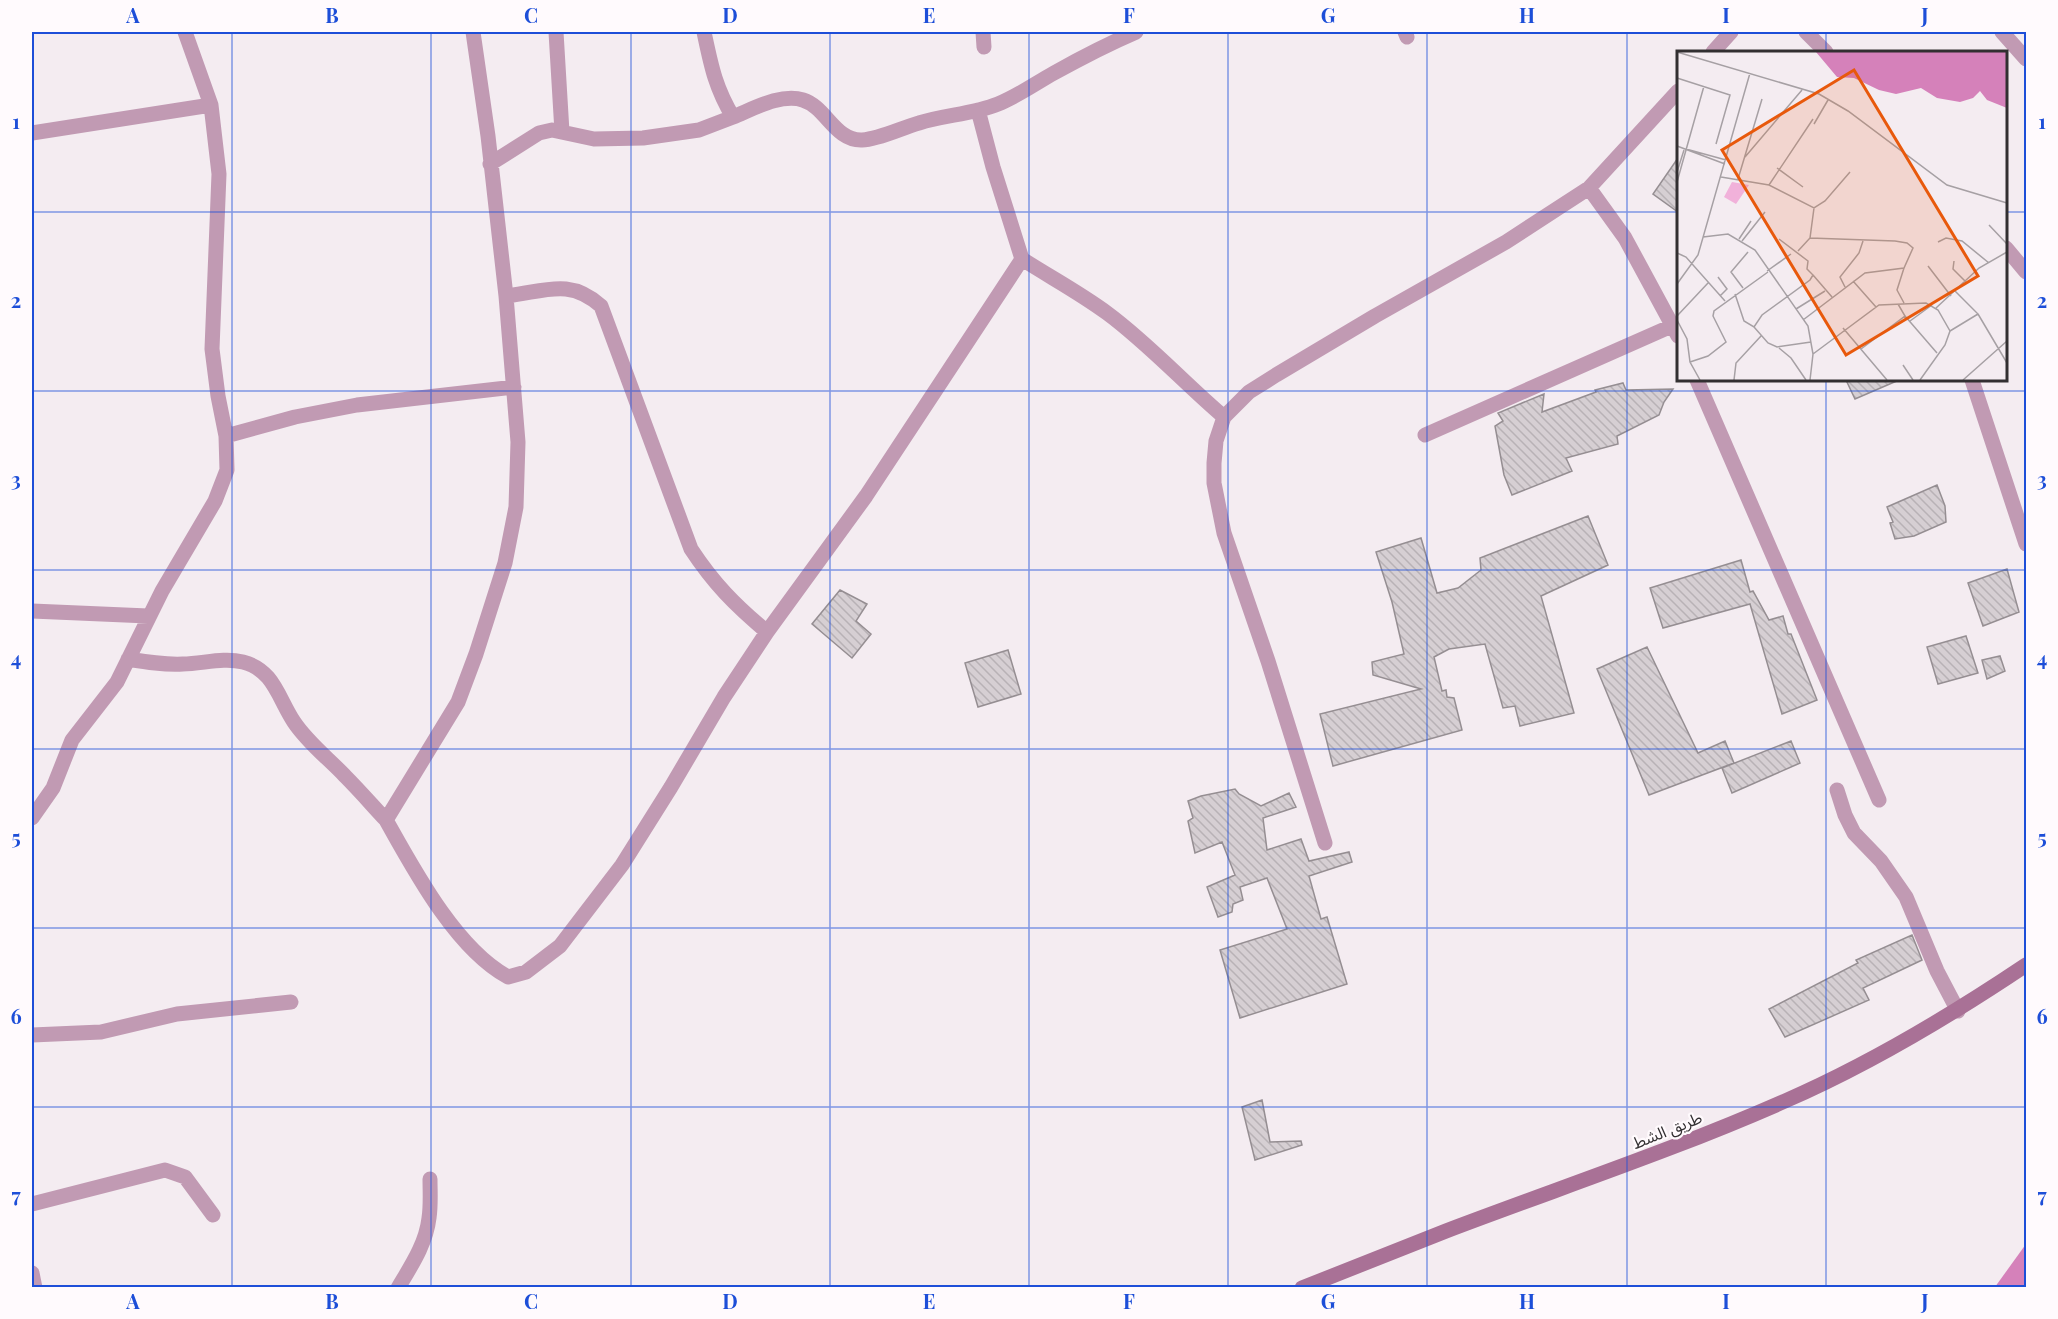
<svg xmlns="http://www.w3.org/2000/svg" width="2058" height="1319" font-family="'Playfair Display','Noto Sans Arabic',serif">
  <defs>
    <pattern id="building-back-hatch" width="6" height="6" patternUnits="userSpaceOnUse" patternTransform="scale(1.5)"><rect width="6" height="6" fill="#d6cfd3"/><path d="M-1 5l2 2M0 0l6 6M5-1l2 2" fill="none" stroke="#b8b2b6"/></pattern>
  </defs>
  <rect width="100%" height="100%" fill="#f4ecf1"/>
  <path fill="#d581ba" d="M 2026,1244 L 2026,1287 L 1995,1287 Z"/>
  <path fill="url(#building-back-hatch)" stroke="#958e92" stroke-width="1.5" d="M 1678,158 L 1678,212 L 1653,194 Z
    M 1846,380 L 1899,380 L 1855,399 Z
    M 1623,383 L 1626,390 L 1673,389 L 1664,402 L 1659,415 L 1617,436 L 1618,444 L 1566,458 L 1572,471 L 1512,495 L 1504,475 L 1495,426 L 1503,421 L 1498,413 L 1544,394 L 1542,412 L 1596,392 L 1595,390 Z
    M 1937,485 L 1945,506 L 1946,522 L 1914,536 L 1895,539 L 1890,523 L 1893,522 L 1887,507 Z
    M 1588,516 L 1608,565 L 1541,596 L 1574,713 L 1520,726 L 1515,706 L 1503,708 L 1485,644 L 1449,649 L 1434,657 L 1442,691 L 1446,690 L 1447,697 L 1454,698 L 1462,730 L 1333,766 L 1320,714 L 1421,689 L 1373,675 L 1372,662 L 1404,654 L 1392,602 L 1376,552 L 1421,538 L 1437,593 L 1458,588 L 1481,570 L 1480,558 Z
    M 1741,560 L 1750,592 L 1753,591 L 1769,620 L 1783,616 L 1788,634 L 1791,634 L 1817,700 L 1782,714 L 1750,604 L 1663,628 L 1650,588 Z
    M 2007,569 L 2019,612 L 1983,626 L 1968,583 Z
    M 840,590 L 867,604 L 856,621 L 871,634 L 852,658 L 812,624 Z
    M 1966,636 L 1978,673 L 1938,684 L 1927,647 Z
    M 1647,647 L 1698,753 L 1725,741 L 1734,763 L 1649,795 L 1597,669 Z
    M 1008,650 L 1021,694 L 978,707 L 965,663 Z
    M 2000,656 L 2005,671 L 1987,679 L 1982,660 Z
    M 1791,741 L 1800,763 L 1732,793 L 1722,768 Z
    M 1235,789 L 1239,794 L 1261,806 L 1289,793 L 1296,807 L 1263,818 L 1267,850 L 1301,839 L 1309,861 L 1349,852 L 1352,862 L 1309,876 L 1321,919 L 1327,917 L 1347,984 L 1240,1018 L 1220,950 L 1287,929 L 1267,878 L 1240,887 L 1243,900 L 1233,904 L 1232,912 L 1218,917 L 1207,887 L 1235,875 L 1222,842 L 1195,853 L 1188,821 L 1193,818 L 1188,801 L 1201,796 Z
    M 1912,935 L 1922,960 L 1863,988 L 1869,1000 L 1785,1037 L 1769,1009 L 1858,963 L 1856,960 Z
    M 1262,1100 L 1270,1142 L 1301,1141 L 1302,1145 L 1255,1160 L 1242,1107 Z"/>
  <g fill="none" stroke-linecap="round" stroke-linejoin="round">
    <path stroke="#c19ab3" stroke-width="15" d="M 473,32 L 488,136 L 506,296 L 518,442 L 516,507 L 505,563 L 476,654 L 458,702 L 386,820 C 414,870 456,949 508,977 L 526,972 L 560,946 L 622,865 L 671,787 L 724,697 L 767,632 L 866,496 L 1022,259
      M 556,32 L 562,132
      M 704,32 C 711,65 715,87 733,117 C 753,109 781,93 803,100 C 826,107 835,141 862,140 C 880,139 901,128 919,123 C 945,115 973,114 998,104 C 1018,96 1036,83 1054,73 C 1081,58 1108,44 1136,32
      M 983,32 L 984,47
      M 1405,32 L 1407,37
      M 1806,32 L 1826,52
      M 1713,52 L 1731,32
      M 978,110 L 993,167 L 1022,259 C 1050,277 1080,293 1107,313 C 1149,344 1184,383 1224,417
      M 32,133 L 211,105
      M 490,164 L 539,133 L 552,130 L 594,139 L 643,138 L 699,130 L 733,117
      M 1589,188 L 1625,238 L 1678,336
      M 2006,248 L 2026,272
      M 506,296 C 544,292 569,277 601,306 L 691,549 C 714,584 735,605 767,632
      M 1697,380 L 1879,800
      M 1972,380 L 2026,544
      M 1425,435 L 1674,325
      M 226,436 L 295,417 L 357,405 L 514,387
      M 32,611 L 148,616
      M 128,659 C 146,662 164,665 183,664 C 202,664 223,657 243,662 C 274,670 278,698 294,722 C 308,743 328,758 345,776 C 359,790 372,805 386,820
      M 1837,790 L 1845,815 L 1854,833 L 1881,861 L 1906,897 L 1937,971 L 1958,1011
      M 32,818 L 53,788 L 72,740 L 117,682 L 162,591 L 215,501 L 227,470 L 226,436 L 218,396 L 212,349 L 219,174 L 211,105 L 185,32
      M 1325,843 L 1268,661 L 1224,533 L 1214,483 L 1214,463 L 1216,441 L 1224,417 L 1249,392 L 1276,375 L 1375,316 L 1506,242 L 1589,188 L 1678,91
      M 32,1035 L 101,1032 L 177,1014 L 291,1002
      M 32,1204 L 165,1170 L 185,1177 L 213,1215
      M 32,1273 L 35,1288
      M 398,1288 C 411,1266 426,1244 429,1218 C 431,1205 430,1192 430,1179"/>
    <path stroke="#c19ab3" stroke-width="15" d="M 2002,32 L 2026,59"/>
    <path stroke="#a97196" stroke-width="15" d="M 1302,1288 C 1350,1269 1398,1250 1446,1231 C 1559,1188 1674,1150 1785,1101 C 1870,1064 1950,1016 2026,965"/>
  </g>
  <path fill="none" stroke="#1d4ed8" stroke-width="1.5" stroke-opacity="0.55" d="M 232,32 L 232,1288M 431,32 L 431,1288M 631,32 L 631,1288M 830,32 L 830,1288M 1029,32 L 1029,1288M 1228,32 L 1228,1288M 1427,32 L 1427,1288M 1627,32 L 1627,1288M 1826,32 L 1826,52M 32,212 L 1678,212M 2006,212 L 2026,212M 1826,380 L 1826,1288M 32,391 L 2026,391M 32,570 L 2026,570M 32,749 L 2026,749M 32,928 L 2026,928M 32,1107 L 2026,1107"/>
  <g text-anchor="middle" stroke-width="4.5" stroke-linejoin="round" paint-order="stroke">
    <g font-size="16" fill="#322f31" stroke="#fffafd">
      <text transform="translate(1667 1130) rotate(-22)" y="6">طريق الشط</text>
    </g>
  </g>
  <g transform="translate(1677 51)">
    <rect width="330" height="330" fill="#f4ecf1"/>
    <path d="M 55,131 L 72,134 L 59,153 L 47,146 Z" fill="#f1b1da"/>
    <path d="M 139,1 L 330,1 L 330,57 L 310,49 L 303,40 L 296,47 L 283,51 L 260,47 L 244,37 L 219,43 L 202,39 L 177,27 L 160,26 Z" fill="#d581ba"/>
    <path fill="none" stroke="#a6a0a4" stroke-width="1.5" d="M 0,1 L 142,43 L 171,60 L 270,134 L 330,152M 0,27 L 53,44 L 39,93M 137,73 L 151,49M 0,95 L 48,113M 9,98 L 49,109M 68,106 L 125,39M 100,117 L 126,136M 0,121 L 7,99M 44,126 L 92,134 L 137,157 L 148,150 L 173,121M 61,128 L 85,48M 0,131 L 27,35M 92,134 L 136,68M 312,174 L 330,193M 26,186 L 51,183 L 78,199 L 131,275 L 136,303 L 133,329M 62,188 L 74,170M 65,190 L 88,161M 261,191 L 269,187 L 285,190 L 312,212M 121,200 L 133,187 L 137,157M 0,202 L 9,206 L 48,250M 277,210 L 276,218 L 289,231M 251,215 L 274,245M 90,220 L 114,203M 136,224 L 155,246M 41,226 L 50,238 L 43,245M 176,230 L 199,256M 0,233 L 21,204 L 73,22M 168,236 L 163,226 L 182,202 L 186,190M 66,237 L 54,221 L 71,201M 58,243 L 67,270 L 77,276 L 85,264 L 133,229 L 136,224 L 130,218 L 131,210 L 102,188M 227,252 L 220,239 L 227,217M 259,257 L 302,217 L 330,201M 119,258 L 148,240M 301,263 L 330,312M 0,265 L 31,232M 228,265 L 260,302M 0,269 L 10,288 L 13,311 L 23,329M 126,269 L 188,222 L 227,217 L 236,197 L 230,192 L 218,190 L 133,187M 233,270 L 255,254M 77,276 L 91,292 L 100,296 L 134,291M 166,277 L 210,329M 273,280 L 301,263 L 278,240M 102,297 L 114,307 L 129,329M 184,298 L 228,265 L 221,253M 136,303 L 202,254 L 249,252 L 261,259 L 273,280 L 268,294 L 243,329M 13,311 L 31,305 L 49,291 L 36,265 L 37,260 L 91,221M 226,314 L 236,329M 57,329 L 59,312 L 84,285M 286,329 L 330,290"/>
    <path fill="#e8590c" fill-opacity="0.15" stroke="#e8590c" stroke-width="3" d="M 177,19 L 301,225 L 169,304 L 45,99 Z"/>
    <rect width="330" height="330" fill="none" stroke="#322f31" stroke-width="3"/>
  </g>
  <rect width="2058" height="1319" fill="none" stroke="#fffafd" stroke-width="66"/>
  <rect x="33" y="33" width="1992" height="1253" fill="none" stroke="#1d4ed8" stroke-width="2"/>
  <g font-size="20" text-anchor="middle" font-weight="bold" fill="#1d4ed8">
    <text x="133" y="23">A</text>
    <text x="332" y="23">B</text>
    <text x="531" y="23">C</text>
    <text x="730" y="23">D</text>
    <text x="929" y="23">E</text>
    <text x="1129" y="23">F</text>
    <text x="1328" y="23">G</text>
    <text x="1527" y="23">H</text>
    <text x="1726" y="23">I</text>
    <text x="1925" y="23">J</text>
    <text x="16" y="129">1</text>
    <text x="2042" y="129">1</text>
    <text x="16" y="308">2</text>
    <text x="2042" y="308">2</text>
    <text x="16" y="487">3</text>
    <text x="2042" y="487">3</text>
    <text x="16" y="666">4</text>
    <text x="2042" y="666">4</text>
    <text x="16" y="845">5</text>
    <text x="2042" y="845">5</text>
    <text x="16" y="1024">6</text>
    <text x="2042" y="1024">6</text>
    <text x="16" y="1203">7</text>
    <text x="2042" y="1203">7</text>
    <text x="133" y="1309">A</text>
    <text x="332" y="1309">B</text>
    <text x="531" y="1309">C</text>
    <text x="730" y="1309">D</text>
    <text x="929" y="1309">E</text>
    <text x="1129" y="1309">F</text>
    <text x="1328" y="1309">G</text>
    <text x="1527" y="1309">H</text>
    <text x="1726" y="1309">I</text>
    <text x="1925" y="1309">J</text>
  </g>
</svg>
